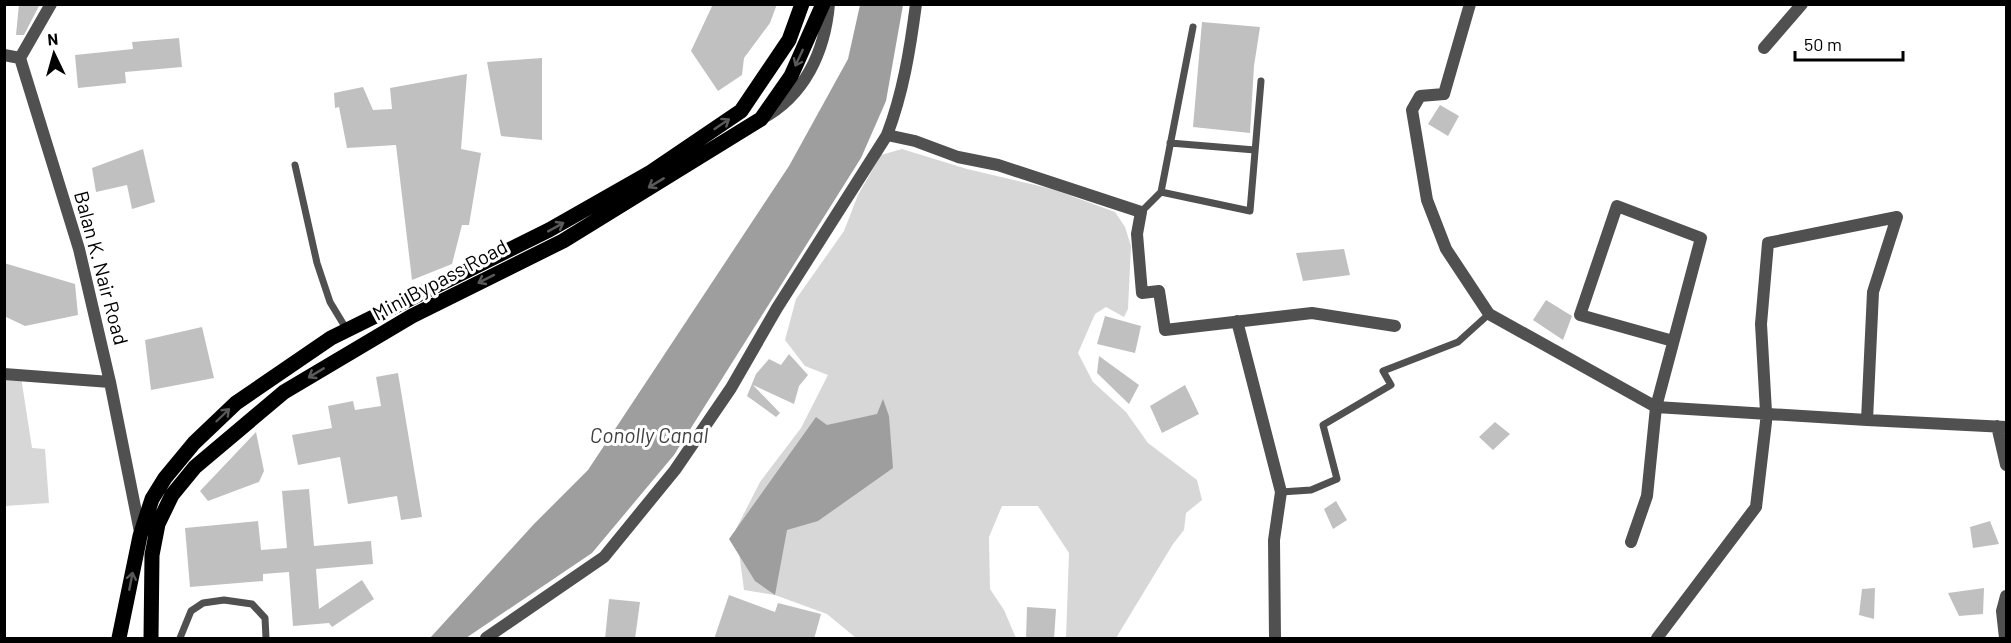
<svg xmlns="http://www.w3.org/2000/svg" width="2011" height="643" font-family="Barlow,sans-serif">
  <rect width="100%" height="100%" fill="#fff"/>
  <path fill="#d7d7d7" d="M 902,149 L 967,169 L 1052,189 L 1115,212 L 1125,227 L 1131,246 L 1128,309 L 1124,317 L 1106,307 L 1095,314 L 1078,353 L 1093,382 L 1126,412 L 1148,443 L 1197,480 L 1202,500 L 1186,513 L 1184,530 L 1173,544 L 1116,638 L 1066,638 L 1069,553 L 1038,506 L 1002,506 L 989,537 L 990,589 L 1004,610 L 1016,638 L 856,638 L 827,614 L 775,595 L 744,590 L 736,529 L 760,482 L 801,428 L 828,375 L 805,366 L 785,340 L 796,299 L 844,231 L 858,195 L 881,155 Z
    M 21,377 L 32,448 L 45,449 L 49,503 L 5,506 L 5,378 Z"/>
  <path fill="#9e9e9e" d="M 860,5 L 903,5 L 886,101 L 861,158 L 674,455 L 592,553 L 466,638 L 430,638 L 534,524 L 588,470 L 789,166 L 848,59 Z
    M 883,399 L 889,416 L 893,468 L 818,521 L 787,530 L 775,595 L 755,581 L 729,539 L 816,417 L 827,425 L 877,414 Z"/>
  <path fill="#c0c0c0" d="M 19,4 L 40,4 L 24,35 L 16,35 Z
    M 713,4 L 777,4 L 770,23 L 744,58 L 742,75 L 718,91 L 691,51 Z
    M 1202,22 L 1260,27 L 1254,66 L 1250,133 L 1193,127 Z
    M 179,38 L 182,67 L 125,72 L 126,83 L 78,88 L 75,55 L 133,49 L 132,42 Z
    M 542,58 L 542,140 L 501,136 L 487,62 Z
    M 467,74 L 461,149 L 481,153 L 469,225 L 462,225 L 452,264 L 412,280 L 396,145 L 347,148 L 339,107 L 335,108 L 334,93 L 363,87 L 373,110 L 392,109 L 390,88 Z
    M 1440,105 L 1459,116 L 1448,136 L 1428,124 Z
    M 143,149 L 155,202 L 132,209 L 127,185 L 96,192 L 92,168 Z
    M 1344,249 L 1350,275 L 1303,281 L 1296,253 Z
    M 4,263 L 75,284 L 78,315 L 25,326 L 4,316 Z
    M 1546,300 L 1572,316 L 1563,340 L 1533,320 Z
    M 1105,316 L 1141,326 L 1135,353 L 1097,344 Z
    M 202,327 L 214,378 L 151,390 L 145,340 Z
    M 789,354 L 808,375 L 799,386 L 794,404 L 753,385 L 780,413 L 776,417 L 747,396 L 756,374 L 769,359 L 781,365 Z
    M 1099,356 L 1139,385 L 1129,404 L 1097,373 Z
    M 398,373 L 422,517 L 401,520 L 397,496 L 348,504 L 340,457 L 298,465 L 292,435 L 332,428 L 328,406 L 353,401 L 355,410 L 381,406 L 376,377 Z
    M 1185,385 L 1199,414 L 1162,433 L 1150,406 Z
    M 1495,422 L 1510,434 L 1493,450 L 1479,437 Z
    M 256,432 L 264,471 L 259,482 L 208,501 L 200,491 Z
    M 309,489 L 314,546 L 371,541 L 373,564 L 316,569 L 319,609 L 362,580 L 374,599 L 332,627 L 329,623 L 293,626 L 289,572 L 263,574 L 263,581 L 190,587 L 185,528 L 258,521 L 261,550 L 287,548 L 282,491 Z
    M 1336,501 L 1347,520 L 1333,529 L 1324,509 Z
    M 1990,521 L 1999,544 L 1973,548 L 1970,527 Z
    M 1875,588 L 1874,619 L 1859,615 L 1862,589 Z
    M 1984,588 L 1983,614 L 1959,616 L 1948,593 Z
    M 729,595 L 775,612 L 778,603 L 821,614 L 814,639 L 714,639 Z
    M 609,599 L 640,602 L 635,639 L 605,639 Z
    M 1027,607 L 1056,609 L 1054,639 L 1026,639 Z"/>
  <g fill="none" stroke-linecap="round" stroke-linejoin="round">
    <path stroke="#505050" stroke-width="7" d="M 1170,143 L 1255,150
      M 295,165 L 317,263 L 330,302 L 347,330
      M 1161,192 L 1250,211 L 1261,81
      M 1141,212 L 1161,192 L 1193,27
      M 1281,492 L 1311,490 L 1337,479 L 1323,425 L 1391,385 L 1383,371 L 1458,342 L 1489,314
      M 180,638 L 191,611 L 203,603 L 224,600 L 252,604 L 265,618 L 266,638"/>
    <path stroke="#505050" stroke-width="12" d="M 51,4 L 20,58 L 79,249 L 110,382 L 141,537
      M 1470,4 L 1444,94 L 1420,96 L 1412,110 L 1427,200 L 1446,249 L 1489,314 L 1656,407 L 1647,496 L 1631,542
      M 1764,48 L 1802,4
      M 4,55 L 20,58
      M 761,119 C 805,96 825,51 829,4
      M 887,135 C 903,93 910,50 916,4
      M 1237,321 L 1281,492 L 1274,540 L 1275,638
      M 4,374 L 110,382
      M 1867,420 L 2006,427
      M 1997,426 L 2006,465
      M 486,638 L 604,557 L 675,470 L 731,388 L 777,308 L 887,135 L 915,141 L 958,157 L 998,165 L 1141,212 L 1137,234 L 1142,293 L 1159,291 L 1165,330 L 1312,313 L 1395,326
      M 1657,638 L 1756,507 L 1766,422 L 1766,412 L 1761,324 L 1768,243 L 1897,217 L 1873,292 L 1867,420 L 1656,407 L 1701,238 L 1617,206 L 1580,315 L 1673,341
      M 2005,638 L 2002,611 L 2006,596"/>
    <path stroke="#000" stroke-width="15" d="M 119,638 L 140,536 L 152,499 L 165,478 L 194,443 L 236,403 L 331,338 L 549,230 L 651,172 L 741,111 L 789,40 L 802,4
      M 151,638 L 152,555 L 158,524 L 172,495 L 195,467 L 284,392 L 412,316 L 563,241 L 761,119 L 791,76 L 823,4"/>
  </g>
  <defs><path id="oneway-shaft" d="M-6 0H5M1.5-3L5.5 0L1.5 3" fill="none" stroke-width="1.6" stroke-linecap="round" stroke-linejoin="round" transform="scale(1.5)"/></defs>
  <g stroke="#595959">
    <use href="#oneway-shaft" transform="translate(799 58) rotate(115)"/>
    <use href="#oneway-shaft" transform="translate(722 124) rotate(-34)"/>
    <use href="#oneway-shaft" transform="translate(656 183) rotate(149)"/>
    <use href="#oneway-shaft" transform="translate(556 227) rotate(-29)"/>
    <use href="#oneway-shaft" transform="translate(486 279) rotate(153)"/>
    <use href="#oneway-shaft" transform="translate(316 373) rotate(149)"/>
    <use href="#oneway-shaft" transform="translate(223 415) rotate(-44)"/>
    <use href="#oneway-shaft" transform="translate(131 581) rotate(-79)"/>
  </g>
  <g text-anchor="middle" stroke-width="6" stroke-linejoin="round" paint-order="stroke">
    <g font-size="20" fill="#000" stroke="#fff">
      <text transform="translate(101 268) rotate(75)" y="7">Balan K. Nair Road</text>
      <text transform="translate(440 280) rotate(-28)" y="7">Mini Bypass Road</text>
    </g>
    <g font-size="21" font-style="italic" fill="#3f3f3f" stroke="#fff">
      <text x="649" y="443">Conolly Canal</text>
    </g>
  </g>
  <rect width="2011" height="643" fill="none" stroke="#000000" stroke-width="12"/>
  <g transform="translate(54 54) rotate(355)" stroke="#ffffff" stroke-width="4.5" paint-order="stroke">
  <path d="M0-4.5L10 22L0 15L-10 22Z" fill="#000000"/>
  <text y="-9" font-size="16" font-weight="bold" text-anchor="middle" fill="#000000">N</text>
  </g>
  <path d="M1795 51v9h108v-9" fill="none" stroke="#000000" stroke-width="3"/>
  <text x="1804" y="51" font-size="18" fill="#000000" stroke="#ffffff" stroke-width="4.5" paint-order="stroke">50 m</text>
</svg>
